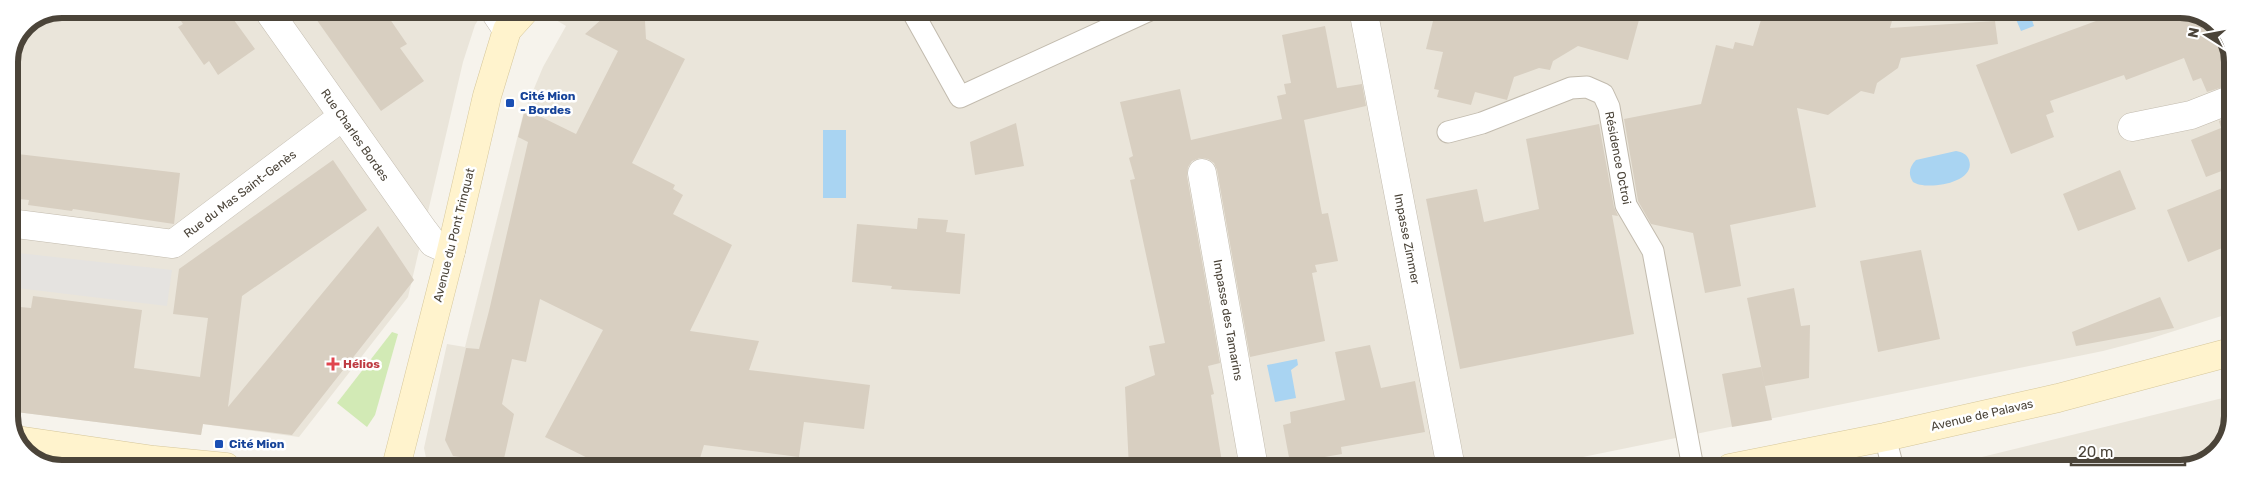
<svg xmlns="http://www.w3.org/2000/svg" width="2241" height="477" font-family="Rubik,sans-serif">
  <rect width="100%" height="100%" fill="#f6f3ec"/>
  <path fill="#eae5da" d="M 62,9 L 485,9 L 475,25 L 463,62 L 408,297 L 299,437 L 203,424 L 201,435 L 9,411 L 9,61 L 24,24 Z
    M 562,9 L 2189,10 L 2217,24 L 2232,55 L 2231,313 L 2149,339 L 2103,351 L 1529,468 L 453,467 L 436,465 L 426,458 L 424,448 L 447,344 L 465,347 L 523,115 L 543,67 L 566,26 L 556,20 Z
    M 2231,396 L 2231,425 L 2214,455 L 2180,468 L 1937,468 Z"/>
  <path fill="#d2eab5" d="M 392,332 L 398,334 L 375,415 L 367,427 L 337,403 Z"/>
  <path fill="#e5e3e0" d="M 9,252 L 172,270 L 167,306 L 9,287 Z"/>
  <path fill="#a9d4f2" d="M 2012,10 L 2043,10 L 2044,11 L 2031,17 L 2034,26 L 2021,31 Z
    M 823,130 L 846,130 L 846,198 L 823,198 Z
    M 1956,151 C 1962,152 1967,154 1969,160 C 1977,183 1926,191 1913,182 C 1908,174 1909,167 1916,160 Z
    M 1297,359 L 1298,365 L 1291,370 L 1296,398 L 1275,402 L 1267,365 Z"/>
  <path fill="#d8cfc1" d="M 173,9 L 226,9 L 255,49 L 218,75 L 209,61 L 204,65 L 178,27 L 183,24 Z
    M 309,9 L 383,9 L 407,44 L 400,48 L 424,81 L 381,111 Z
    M 613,9 L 622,9 L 645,21 L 646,39 L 685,59 L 632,163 L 675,185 L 673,189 L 683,195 L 673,214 L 732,245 L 690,331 L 759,341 L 749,370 L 870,385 L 864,429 L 804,422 L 799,457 L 704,445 L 697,468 L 656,468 L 632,461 L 628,468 L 608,468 L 545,437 L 603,330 L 540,299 L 526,362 L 512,359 L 502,404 L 514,414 L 503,463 L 453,456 L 445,440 L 466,348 L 479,349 L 489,311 L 528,142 L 518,137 L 525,109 L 576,134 L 618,51 L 585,34 Z
    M 1436,9 L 1642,9 L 1628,60 L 1578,46 L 1553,61 L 1550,70 L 1539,68 L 1514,77 L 1507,100 L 1475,92 L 1471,105 L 1437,97 L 1439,90 L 1434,89 L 1443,52 L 1426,49 Z
    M 1764,10 L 1895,10 L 1890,28 L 1995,21 L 1998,44 L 1901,58 L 1898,68 L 1877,83 L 1874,94 L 1861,91 L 1828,115 L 1797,108 L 1816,207 L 1730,225 L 1741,286 L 1705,293 L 1693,233 L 1651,224 L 1638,201 L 1624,119 L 1701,104 L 1716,45 L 1733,49 L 1735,42 L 1753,46 Z
    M 2126,10 L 2189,10 L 2217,24 L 2232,55 L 2232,84 L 2207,92 L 2201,78 L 2193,81 L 2184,58 L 2126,80 L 2124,75 L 2050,101 L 2054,112 L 2046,115 L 2054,137 L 2011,154 L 1976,65 Z
    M 1325,26 L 1337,88 L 1362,84 L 1366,106 L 1304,120 L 1322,214 L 1328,213 L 1338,261 L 1315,265 L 1317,272 L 1312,273 L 1325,341 L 1250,357 L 1217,170 L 1214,163 L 1208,159 L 1200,158 L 1192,161 L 1188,167 L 1187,176 L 1220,363 L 1208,366 L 1214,394 L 1211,395 L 1223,468 L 1129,468 L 1125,387 L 1155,375 L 1149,346 L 1165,343 L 1130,180 L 1135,179 L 1129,158 L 1133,156 L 1120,102 L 1180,89 L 1191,140 L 1282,119 L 1277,96 L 1286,94 L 1284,84 L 1291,83 L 1282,35 Z
    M 2232,116 L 2232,167 L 2206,177 L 2191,140 L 2221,128 L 2219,121 Z
    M 1016,123 L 1024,166 L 975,175 L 970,142 Z
    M 1599,124 L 1614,207 L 1618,216 L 1612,215 L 1634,334 L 1460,369 L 1426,199 L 1477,189 L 1484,222 L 1539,209 L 1526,139 Z
    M 9,153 L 180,173 L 174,224 L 73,209 L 72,211 L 28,205 L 29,200 L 9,198 Z
    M 333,160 L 367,210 L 242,296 L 228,407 L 378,226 L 414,280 L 292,435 L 203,424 L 201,435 L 16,412 L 21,374 L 9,372 L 9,306 L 31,308 L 33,296 L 142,310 L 134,368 L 200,377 L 208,318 L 173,314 L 179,269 Z
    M 2120,170 L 2136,209 L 2078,231 L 2063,194 Z
    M 2225,187 L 2232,202 L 2232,244 L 2188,262 L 2167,210 Z
    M 918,218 L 948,220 L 946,232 L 965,234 L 960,294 L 891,289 L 892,286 L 852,282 L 857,224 L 917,229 Z
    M 1921,250 L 1940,339 L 1878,352 L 1860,261 Z
    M 1794,288 L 1801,326 L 1810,325 L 1809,378 L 1765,386 L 1747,298 Z
    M 2160,297 L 2174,328 L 2076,346 L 2072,332 Z
    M 1370,345 L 1381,388 L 1415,381 L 1425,432 L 1341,447 L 1342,454 L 1290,463 L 1283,425 L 1291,423 L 1290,412 L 1345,400 L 1335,352 Z
    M 1761,367 L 1772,420 L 1732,427 L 1722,374 Z"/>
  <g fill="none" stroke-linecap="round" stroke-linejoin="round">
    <defs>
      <path id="lane" d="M 911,9 L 960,97 L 1152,9
        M 1448,132 L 1482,123 L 1571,88 L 1587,87 L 1603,94 L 1609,107 L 1626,205 L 1653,251 L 1693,468
        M 1885,437 L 1893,468"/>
      <path id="street" d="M 267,9 L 424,231 L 433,243 L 451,251
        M 493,9 L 507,30
        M 1363,9 L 1451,468
        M 2132,127 L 2191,115 L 2232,99
        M 1202,173 L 1254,468
        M 9,223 L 173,244 L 342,117"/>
      <path id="secondary" d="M 17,440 L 154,460 L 226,467
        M 396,467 L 451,251 L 487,96 L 507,30 L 526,9
        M 1730,468 L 1885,437 L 2058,398 L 2231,352"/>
    </defs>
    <use href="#lane" stroke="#c2bbae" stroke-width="23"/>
    <use href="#street" stroke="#c2bbae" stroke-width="29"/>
    <use href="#secondary" stroke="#d6c79b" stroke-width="29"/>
    <use href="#lane" stroke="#fff" stroke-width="21"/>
    <use href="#street" stroke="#fff" stroke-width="28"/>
    <use href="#secondary" stroke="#fff3cd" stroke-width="28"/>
  </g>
  <g fill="#1a4fb4" stroke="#fff" stroke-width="2">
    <rect x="505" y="98" width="10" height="10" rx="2.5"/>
    <rect x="214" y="439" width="10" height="10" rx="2.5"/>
  </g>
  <path fill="#e0444e" stroke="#fff" stroke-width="2" d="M330.5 356.5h5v5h5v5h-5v5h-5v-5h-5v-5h5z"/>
  <g text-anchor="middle" stroke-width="5" stroke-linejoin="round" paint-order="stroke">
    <g font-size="12" font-weight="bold" fill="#164399" stroke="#fff" text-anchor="start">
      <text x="520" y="100">Cité Mion<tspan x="520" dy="14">- Bordes</tspan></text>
      <text x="229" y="448">Cité Mion</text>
    </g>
    <g font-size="12" fill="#4b4439" stroke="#fff">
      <text transform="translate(355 135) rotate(55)" y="4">Rue Charles Bordes</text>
      <text transform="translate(1618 158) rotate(79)" y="4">Résidence Octroi</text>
      <text transform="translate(240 194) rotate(-37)" y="4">Rue du Mas Saint-Genès</text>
      <text transform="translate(454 235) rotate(-76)" y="4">Avenue du Pont Trinquat</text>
      <text transform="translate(1407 239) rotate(79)" y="4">Impasse Zimmer</text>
      <text transform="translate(1228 320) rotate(80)" y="4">Impasse des Tamarins</text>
      <text transform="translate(1982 415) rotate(-13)" y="4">Avenue de Palavas</text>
    </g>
    <g font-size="12" font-weight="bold" fill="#be3a42" stroke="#fff" text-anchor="start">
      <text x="343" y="368">Hélios</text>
    </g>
  </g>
  <path d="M0 0H2241V477H0ZM62 18H2180A44 44 0 0 1 2224 62V416A44 44 0 0 1 2180 460H62A44 44 0 0 1 18 416V62A44 44 0 0 1 62 18Z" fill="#fff" fill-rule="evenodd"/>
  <path fill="none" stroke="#4b4439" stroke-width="6" d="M62 18H2180A44 44 0 0 1 2224 62V416A44 44 0 0 1 2180 460H62A44 44 0 0 1 18 416V62A44 44 0 0 1 62 18Z"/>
  <g transform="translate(2206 35) rotate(281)" stroke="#ffffff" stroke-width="4" paint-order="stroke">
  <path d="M0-4L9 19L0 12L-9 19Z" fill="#4b4439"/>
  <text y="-8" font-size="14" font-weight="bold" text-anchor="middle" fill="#4b4439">N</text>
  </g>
  <path d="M2071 457v8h114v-8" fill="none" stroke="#4b4439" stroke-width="2.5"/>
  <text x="2078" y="457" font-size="15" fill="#4b4439" stroke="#ffffff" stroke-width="4" paint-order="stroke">20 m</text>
</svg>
